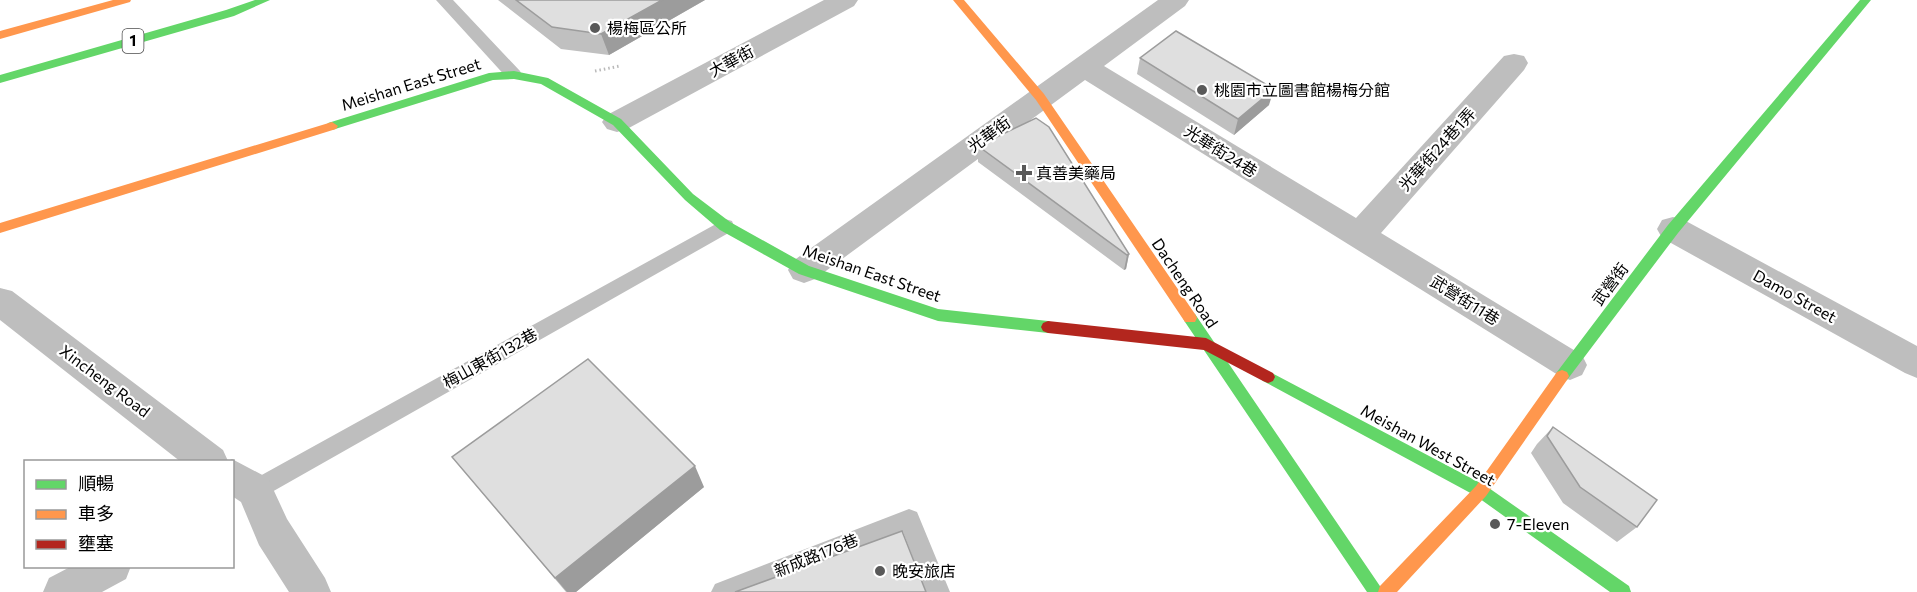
<svg xmlns="http://www.w3.org/2000/svg" width="1917" height="592" font-family="Commissioner,'Noto Sans TC',sans-serif">
  <rect width="100%" height="100%" fill="#fff"/>
  <g fill="none" stroke-linecap="round" stroke-linejoin="round">
    <path stroke="#b9b9b9" stroke-width="3" stroke-dasharray="1.5 3" stroke-linecap="butt" d="M 595,71 L 620,66"/>
    <path fill="#bebebe" fill-rule="evenodd" d="M 436,0 L 453,0 L 520,71 L 522,75 L 520,79 L 508,79 Z
      M 725,219 L 732,221 L 734,226 L 732,231 L 263,497 L 255,500 L 247,497 L 244,490 L 247,483 Z
      M 909,509 L 917,512 L 950,592 L 926,592 L 903,532 L 752,592 L 711,592 L 715,584 Z"/>
    <path fill="#bebebe" fill-rule="evenodd" d="M 824,0 L 858,0 L 854,6 L 627,129 L 617,132 L 607,129 L 602,122 L 607,115 Z
      M 1158,0 L 1189,0 L 1185,6 L 1104,66 L 1356,218 L 1504,56 L 1514,54 L 1524,56 L 1528,63 L 1524,70 L 1381,233 L 1582,355 L 1587,365 L 1582,375 L 1570,380 L 1558,375 L 1085,80 L 815,279 L 804,283 L 793,279 L 788,270 L 793,261 Z
      M 1673,217 L 1684,220 L 1917,346 L 1917,378 L 1905,373 L 1662,238 L 1657,229 L 1662,220 Z
      M 0,288 L 12,291 L 223,450 L 228,461 L 232,459 L 268,478 L 287,519 L 325,578 L 331,592 L 289,592 L 259,545 L 241,502 L 232,496 L 232,462 L 181,462 L 0,320 Z
      M 72,566 L 131,566 L 126,579 L 102,592 L 43,592 L 49,578 Z"/>
    <path fill="#63d668" fill-rule="evenodd" d="M 255,0 L 270,0 L 234,16 L 0,83 L 0,75 L 226,10 Z
      M 1860,0 L 1871,0 L 1678,233 L 1567,380 L 1562,382 L 1557,380 L 1555,376 L 1557,372 L 1668,225 Z
      M 514,71 L 548,78 L 621,119 L 693,194 L 730,222 L 809,266 L 938,309 L 1048,321 L 1053,323 L 1055,327 L 1053,331 L 1048,333 L 938,321 L 799,274 L 720,230 L 685,200 L 613,125 L 541,84 L 514,79 L 493,80 L 332,130 L 326,126 L 328,123 L 489,73 Z
      M 1190,312 L 1195,314 L 1384,592 L 1367,592 L 1185,322 L 1183,318 L 1185,314 Z
      M 1268,371 L 1486,486 L 1629,586 L 1631,592 L 1610,592 L 1476,496 L 1263,381 L 1261,377 L 1263,373 Z"/>
    <path fill="#ff974d" fill-rule="evenodd" d="M 113,0 L 131,0 L 130,2 L 0,39 L 0,31 Z
      M 953,0 L 964,0 L 1044,94 L 1195,314 L 1197,318 L 1195,322 L 1185,322 L 1036,100 Z
      M 332,122 L 338,126 L 336,129 L 0,233 L 0,223 Z
      M 1562,370 L 1567,372 L 1569,376 L 1567,380 L 1486,496 L 1397,592 L 1378,592 L 1380,586 L 1476,486 L 1557,372 Z"/>
    <path fill="#b3261e" fill-rule="evenodd" d="M 1048,321 L 1206,338 L 1273,373 L 1275,377 L 1273,381 L 1268,383 L 1263,381 L 1204,350 L 1048,333 L 1043,331 L 1041,327 L 1043,323 Z"/>
  </g>
  <path fill="#c0c0c0" d="M 498,0 L 705,0 L 609,55 L 561,49 Z
    M 1140,58 L 1269,105 L 1234,135 L 1137,74 Z
    M 978,146 L 1129,254 L 1126,269 L 1124,270 L 978,162 Z
    M 1553,427 L 1637,527 L 1617,542 L 1563,503 L 1531,453 L 1537,444 Z
    M 452,457 L 704,487 L 576,592 L 566,592 Z"/>
  <path fill="#9c9c9c" d="M 662,0 L 705,0 L 609,55 L 601,34 Z
    M 1274,89 L 1269,105 L 1234,135 L 1238,119 Z
    M 1129,254 L 1126,269 L 1124,270 L 1127,255 Z
    M 695,466 L 704,487 L 576,592 L 567,592 L 555,578 Z"/>
  <path fill="#dfdfdf" stroke="#9c9c9c" stroke-width="1.5" d="M 516,0 L 662,0 L 601,34 L 552,27 Z
    M 1176,31 L 1274,89 L 1238,119 L 1140,58 Z
    M 1036,118 L 1049,127 L 1129,254 L 1127,255 L 978,146 Z
    M 588,359 L 695,466 L 555,578 L 452,457 Z
    M 1553,427 L 1657,500 L 1637,527 L 1580,487 L 1547,436 Z
    M 902,531 L 926,592 L 735,592 Z"/>
  <g fill="#595959" stroke="#fff" stroke-width="2">
    <circle cx="595" cy="28" r="6"/>
    <circle cx="1202" cy="90" r="6"/>
    <path d="M1021 164h6v6h6v6h-6v6h-6v-6h-6v-6h6z"/>
    <circle cx="1495" cy="524" r="6"/>
    <circle cx="880" cy="571" r="6"/>
  </g>
  <g text-anchor="middle" stroke-width="4.5" stroke-linejoin="round" paint-order="stroke">
    <rect fill="#fff" stroke="#4c4c4c" stroke-width="1.5" x="122.5" y="29" width="21" height="24" rx="4.5"/>
    <g font-size="15" font-weight="bold" fill="#000">
      <text x="133" y="46">1</text>
    </g>
    <g font-size="16" fill="#000" stroke="#fff" text-anchor="start">
      <text x="607" y="34">楊梅區公所</text>
      <text x="1214" y="96">桃園市立圖書館楊梅分館</text>
      <text x="1036" y="179">真善美藥局</text>
      <text x="1507" y="530">7-Eleven</text>
      <text x="892" y="577">晚安旅店</text>
    </g>
    <g font-size="16" fill="#000" stroke="#fff">
      <text transform="translate(731 61) rotate(-28)" y="6">大華街</text>
      <text transform="translate(411 84) rotate(-17)" y="6">Meishan East Street</text>
      <text transform="translate(989 134) rotate(-36)" y="6">光華街</text>
      <text transform="translate(1437 149) rotate(-48)" y="6">光華街24巷1弄</text>
      <text transform="translate(1221 151) rotate(32)" y="6">光華街24巷</text>
      <text transform="translate(872 273) rotate(19)" y="6">Meishan East Street</text>
      <text transform="translate(1185 283) rotate(56)" y="6">Dacheng Road</text>
      <text transform="translate(1610 284) rotate(-53)" y="6">武營街</text>
      <text transform="translate(1795 296) rotate(29)" y="6">Damo Street</text>
      <text transform="translate(1465 300) rotate(32)" y="6">武營街11巷</text>
      <text transform="translate(490 358) rotate(-29)" y="6">梅山東街132巷</text>
      <text transform="translate(105 381) rotate(37)" y="6">Xincheng Road</text>
      <text transform="translate(1428 445) rotate(29)" y="6">Meishan West Street</text>
      <text transform="translate(816 555) rotate(-22)" y="6">新成路176巷</text>
    </g>
  </g>
  <rect x="24" y="460" width="210" height="108" fill="#ffffff" stroke="#999999" stroke-width="1.5"/>
  <rect x="36" y="480" width="30" height="9" fill="#63d668" stroke="#999999" stroke-width="1.5"/>
  <text x="78" y="490" font-size="18" fill="#000000">順暢</text>
  <rect x="36" y="510" width="30" height="9" fill="#ff974d" stroke="#999999" stroke-width="1.5"/>
  <text x="78" y="520" font-size="18" fill="#000000">車多</text>
  <rect x="36" y="540" width="30" height="9" fill="#b3261e" stroke="#999999" stroke-width="1.5"/>
  <text x="78" y="550" font-size="18" fill="#000000">壅塞</text>
</svg>
